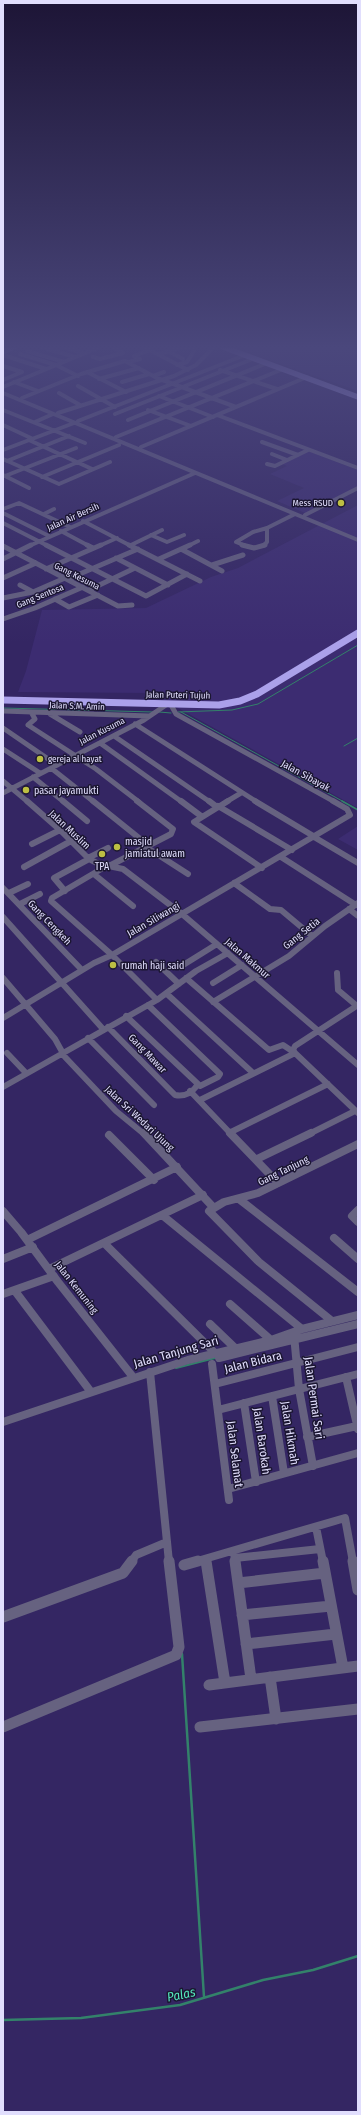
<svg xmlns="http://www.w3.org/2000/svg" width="361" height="2115" font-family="'Fira Sans Condensed',sans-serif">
  <rect width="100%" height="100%" fill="#342663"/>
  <path fill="#3c2c71" d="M 233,347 L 337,347 L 358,352 L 358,391 Z
    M 308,451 L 358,470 L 358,487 L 309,513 L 305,513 L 277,501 L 304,488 L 270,474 L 287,466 L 282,464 Z
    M 358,505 L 358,808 L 151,693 L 18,692 L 26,671 L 42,610 L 146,608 L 211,577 L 238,568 Z
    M 358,826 L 358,850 L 338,839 Z"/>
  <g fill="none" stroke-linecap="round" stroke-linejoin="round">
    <path stroke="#33826a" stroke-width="1" d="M 3,708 L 153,712
      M 159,712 L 171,713
      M 178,712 L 232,710 L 258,704 L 358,645
      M 181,712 L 344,802
      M 344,746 L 358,738"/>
    <path stroke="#33826a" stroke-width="1.5" d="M 342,801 L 358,810"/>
    <path stroke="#33826a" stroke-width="2" d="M 176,1368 L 215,1358"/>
    <path stroke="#33826a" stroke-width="2.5" d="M 182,1654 L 204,1997
      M 3,2020 L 81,2018 L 180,2005 L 263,1980 L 313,1970 L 358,1956"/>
    <path stroke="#666280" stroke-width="4" d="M 41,347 L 75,357
      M 63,347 L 83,353
      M 113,347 L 123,353
      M 144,347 L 188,370
      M 27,351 L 64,362
      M 170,352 L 183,359
      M 20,354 L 56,365 L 78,376
      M 159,354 L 179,348 L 193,348
      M 3,355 L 46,369
      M 93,357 L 100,359 L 123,353
      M 129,362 L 140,359 L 134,356 L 150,350
      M 177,365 L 187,362 L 194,351 L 193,347
      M 3,366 L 22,372
      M 220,370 L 277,389
      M 87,372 L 126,392
      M 153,376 L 164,372
      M 99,379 L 139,368
      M 3,380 L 22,372
      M 14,382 L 38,391
      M 122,382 L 149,374
      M 78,386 L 115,407
      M 3,387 L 100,347
      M 3,393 L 358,540
      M 59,393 L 80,405
      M 159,396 L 213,417
      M 22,398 L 81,374 L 125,361 L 157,378 L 236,407
      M 3,410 L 85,443
      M 148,410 L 191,426
      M 58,413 L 174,376 L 196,365 L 214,347
      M 115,414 L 255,358
      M 217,415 L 358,468
      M 128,420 L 267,363
      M 78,421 L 245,355
      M 35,422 L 53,414
      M 3,425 L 33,439
      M 116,437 L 283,369
      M 29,440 L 92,469
      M 262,442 L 298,455
      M 141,447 L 307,377
      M 3,450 L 74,423
      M 272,454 L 287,460
      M 3,459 L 59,484 L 110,462
      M 7,461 L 69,436
      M 267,464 L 275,466 L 308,450
      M 3,475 L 29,488
      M 5,476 L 76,448
      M 42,477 L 119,445
      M 3,509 L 19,503 L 70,527
      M 3,513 L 49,536
      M 44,514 L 54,509
      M 305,515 L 358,488
      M 83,521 L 131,546
      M 3,523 L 48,546
      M 267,528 L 295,514
      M 61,531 L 89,546
      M 151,535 L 167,542 L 184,535
      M 131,545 L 162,530
      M 29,546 L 195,473
      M 99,546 L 117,538
      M 188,546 L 198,541
      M 246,546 L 236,542 L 253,532 L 267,528
      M 263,546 L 267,542 L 267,528"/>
    <path stroke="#666280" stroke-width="5" d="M 46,545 L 146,596 L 187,574
      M 87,545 L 93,548
      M 129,545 L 200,581
      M 242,545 L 254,548 L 265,545
      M 3,546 L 118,606 L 132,605
      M 181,549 L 222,571
      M 116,558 L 168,585
      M 3,559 L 31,545
      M 159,559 L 190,545
      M 212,565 L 243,555
      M 46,569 L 101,545
      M 3,578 L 36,563
      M 68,579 L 138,549
      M 20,585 L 33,592
      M 89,590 L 135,568
      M 3,598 L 33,592 L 65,578
      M 55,599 L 69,607 L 98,595
      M 3,619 L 35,608 L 83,587
      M 171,705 L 176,714 L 335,802
      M 3,711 L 149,716
      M 31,712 L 35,719 L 28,725 L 96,769 L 139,802
      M 50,714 L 80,732
      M 135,724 L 257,802
      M 3,728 L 57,765
      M 114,736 L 210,802
      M 100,743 L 182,802
      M 3,749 L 40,773
      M 51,768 L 94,802
      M 33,777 L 64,802
      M 3,781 L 28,802
      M 3,793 L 144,720 L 166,705
      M 226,802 L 241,793"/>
    <path stroke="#666280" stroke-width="6" d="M 27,801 L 60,830 L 89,859 L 99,864 L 123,869 L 182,914 L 358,1065
      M 63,801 L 87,821
      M 93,801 L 149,846
      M 181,801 L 201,816
      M 209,801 L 217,807
      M 228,801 L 194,822 L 262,868
      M 255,801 L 315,837
      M 218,806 L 292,850
      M 314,837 L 358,863
      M 32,844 L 60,830
      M 146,847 L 188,874
      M 281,857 L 356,905
      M 88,858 L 108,848
      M 108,865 L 52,898 L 51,901 L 112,955 L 157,1000
      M 111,865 L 171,834 L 173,829 L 137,801
      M 24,867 L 71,841
      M 95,875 L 133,906
      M 234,883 L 270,909 L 281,910 L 312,936
      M 3,888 L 82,970
      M 65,891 L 54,878 L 89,859
      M 9,893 L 28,884
      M 20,904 L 40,894
      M 349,909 L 358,916
      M 3,917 L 103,1029
      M 156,962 L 179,984
      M 180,967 L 217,944
      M 337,973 L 338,990 L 357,1006
      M 3,978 L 55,1039 L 65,1057 L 116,1111 L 144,1134
      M 186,978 L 269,1050 L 283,1045 L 295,1053 L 358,1113
      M 213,983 L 242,965
      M 167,994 L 253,1073
      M 213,1002 L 289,956 L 325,926 L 358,903
      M 148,1005 L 220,1074 L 218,1077 L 200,1086 L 198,1084
      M 3,1018 L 94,963 L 112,955 L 350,815 L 347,809 L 333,801
      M 108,1027 L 175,1095 C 185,1097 193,1092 198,1084 L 126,1016
      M 88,1038 L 154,1105
      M 7,1053 L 26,1073
      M 295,1053 L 293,1050 L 295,1046 L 358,1005
      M 3,1087 L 157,1000 L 196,971 L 228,953
      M 190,1091 L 231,1134
      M 200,1100 L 295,1053
      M 231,1132 L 328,1084
      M 309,1134 L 355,1111"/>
    <path stroke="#666280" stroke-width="8" d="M 144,1133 L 213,1207
      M 230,1133 L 278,1183
      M 109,1135 L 154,1180
      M 257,1159 L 311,1133
      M 239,1199 L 358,1292
      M 358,1210 L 352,1216 L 358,1222
      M 3,1211 L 21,1232 L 58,1282 L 133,1377
      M 162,1215 L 302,1329
      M 334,1238 L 358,1259
      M 29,1239 L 177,1167
      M 104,1243 L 215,1353
      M 3,1259 L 33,1247
      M 49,1269 L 203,1195
      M 15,1291 L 91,1392
      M 3,1294 L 54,1276
      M 230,1304 L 271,1340
      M 332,1321 L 259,1262 L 209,1211 L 224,1202 L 258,1193 L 358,1144
      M 210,1324 L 235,1348
      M 294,1335 L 299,1389 L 313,1466
      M 219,1358 L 358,1324
      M 212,1364 L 229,1500
      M 346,1377 L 358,1429
      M 215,1384 L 358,1347
      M 272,1396 L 284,1473
      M 244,1403 L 256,1482
      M 218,1410 L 358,1374
      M 3,1422 L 188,1360 L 271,1340 L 302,1329 L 358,1315
      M 307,1437 L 357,1426
      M 228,1489 L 358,1453
      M 316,1527 L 323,1562
      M 167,1542 L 169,1562
      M 234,1551 L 235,1562
      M 235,1558 L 320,1549
      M 206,1560 L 206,1562
      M 131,1562 L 136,1555 L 167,1542 L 150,1372
      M 194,1562 L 345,1518 L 353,1562"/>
    <path stroke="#666280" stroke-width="11" d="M 206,1561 L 225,1683
      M 235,1561 L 251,1679
      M 323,1561 L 343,1668
      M 353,1561 L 358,1590
      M 184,1565 L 198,1561
      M 238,1583 L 325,1573
      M 242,1615 L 331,1606
      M 3,1617 L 123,1573 L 132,1561
      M 246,1644 L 336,1634
      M 270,1677 L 276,1719
      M 209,1685 L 358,1666
      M 3,1727 L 176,1655 L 179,1647 L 169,1561
      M 200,1727 L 358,1709"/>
    <path stroke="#988fcc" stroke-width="5" d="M 3,352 L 14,347"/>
    <path stroke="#aba1ea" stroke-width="5.5" d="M 223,347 L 358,397"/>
    <path stroke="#aba1ea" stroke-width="7" d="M 3,700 L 219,705 L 240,701 L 257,694 L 358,633"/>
  </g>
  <linearGradient id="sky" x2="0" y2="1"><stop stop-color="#1d1536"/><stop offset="0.54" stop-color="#4a477c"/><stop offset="1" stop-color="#4a477c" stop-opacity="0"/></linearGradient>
  <rect width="361" height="643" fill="url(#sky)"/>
  <g fill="#bdbf43" stroke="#1b1631" stroke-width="1.5">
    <circle cx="341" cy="503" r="4"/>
    <circle cx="40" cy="759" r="4"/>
    <circle cx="26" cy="790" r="4"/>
    <circle cx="117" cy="847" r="4"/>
    <circle cx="102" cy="854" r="4"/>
    <circle cx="113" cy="965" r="4"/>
  </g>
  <g text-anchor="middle" stroke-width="3" stroke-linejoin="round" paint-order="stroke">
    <g font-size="9" fill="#e1defd" stroke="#1b1631" text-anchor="end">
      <text x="333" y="506">Mess RSUD</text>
      <text x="48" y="762" text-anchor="start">gereja al hayat</text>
    </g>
    <g font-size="9" fill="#e1defd" stroke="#1b1631">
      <text transform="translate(73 517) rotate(-24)" y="3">Jalan Air Bersih</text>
      <text transform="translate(77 576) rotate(27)" y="3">Gang Kesuma</text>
      <text transform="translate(40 596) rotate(-22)" y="3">Gang Sentosa</text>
      <text transform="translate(178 695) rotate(1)" y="3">Jalan Puteri Tujuh</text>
      <text transform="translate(77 706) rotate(2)" y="3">Jalan S.M. Amin</text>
      <text transform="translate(102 731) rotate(-27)" y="3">Jalan Kusuma</text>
    </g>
    <g font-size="10" fill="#e1defd" stroke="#1b1631">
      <text transform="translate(306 775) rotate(29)" y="4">Jalan Sibayak</text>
      <text transform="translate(70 829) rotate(43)" y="4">Jalan Muslim</text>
      <text transform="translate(153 919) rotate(-30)" y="4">Jalan Siliwangi</text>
      <text transform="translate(50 922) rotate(46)" y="4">Gang Cengkeh</text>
      <text transform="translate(301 933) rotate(-39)" y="4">Gang Setia</text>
      <text transform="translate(248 958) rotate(41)" y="4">Jalan Makmur</text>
      <text transform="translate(148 1053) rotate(46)" y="4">Gang Mawar</text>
      <text transform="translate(140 1118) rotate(43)" y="4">Jalan Sri Wedari Ujung</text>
      <text transform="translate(283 1170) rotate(-26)" y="4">Gang Tanjung</text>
      <text transform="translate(77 1287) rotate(52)" y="4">Jalan Kemuning</text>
    </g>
    <g font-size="10" fill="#e1defd" stroke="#1b1631" text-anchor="start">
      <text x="34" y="794">pasar jayamukti</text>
      <text x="125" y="845">masjid<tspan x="125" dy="12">jamiatul awam</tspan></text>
      <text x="102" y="870" text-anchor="middle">TPA</text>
      <text x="121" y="969">rumah haji said</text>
    </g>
    <g font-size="12" fill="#e1defd" stroke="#1b1631">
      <text transform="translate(176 1352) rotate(-16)" y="4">Jalan Tanjung Sari</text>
      <text transform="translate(253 1362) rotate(-14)" y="4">Jalan Bidara</text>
      <text transform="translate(314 1398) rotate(82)" y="4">Jalan Permai Sari</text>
      <text transform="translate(290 1433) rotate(81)" y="4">Jalan Hikmah</text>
      <text transform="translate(262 1441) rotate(82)" y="4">Jalan Barokah</text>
      <text transform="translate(235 1454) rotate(83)" y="4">Jalan Selamat</text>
    </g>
    <g font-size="13" font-style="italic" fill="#54e7bc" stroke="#1b1631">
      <text transform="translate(181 1994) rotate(-12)" y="5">Palas</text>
    </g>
  </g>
  <rect width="361" height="2115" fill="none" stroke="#e1defd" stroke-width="8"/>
</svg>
